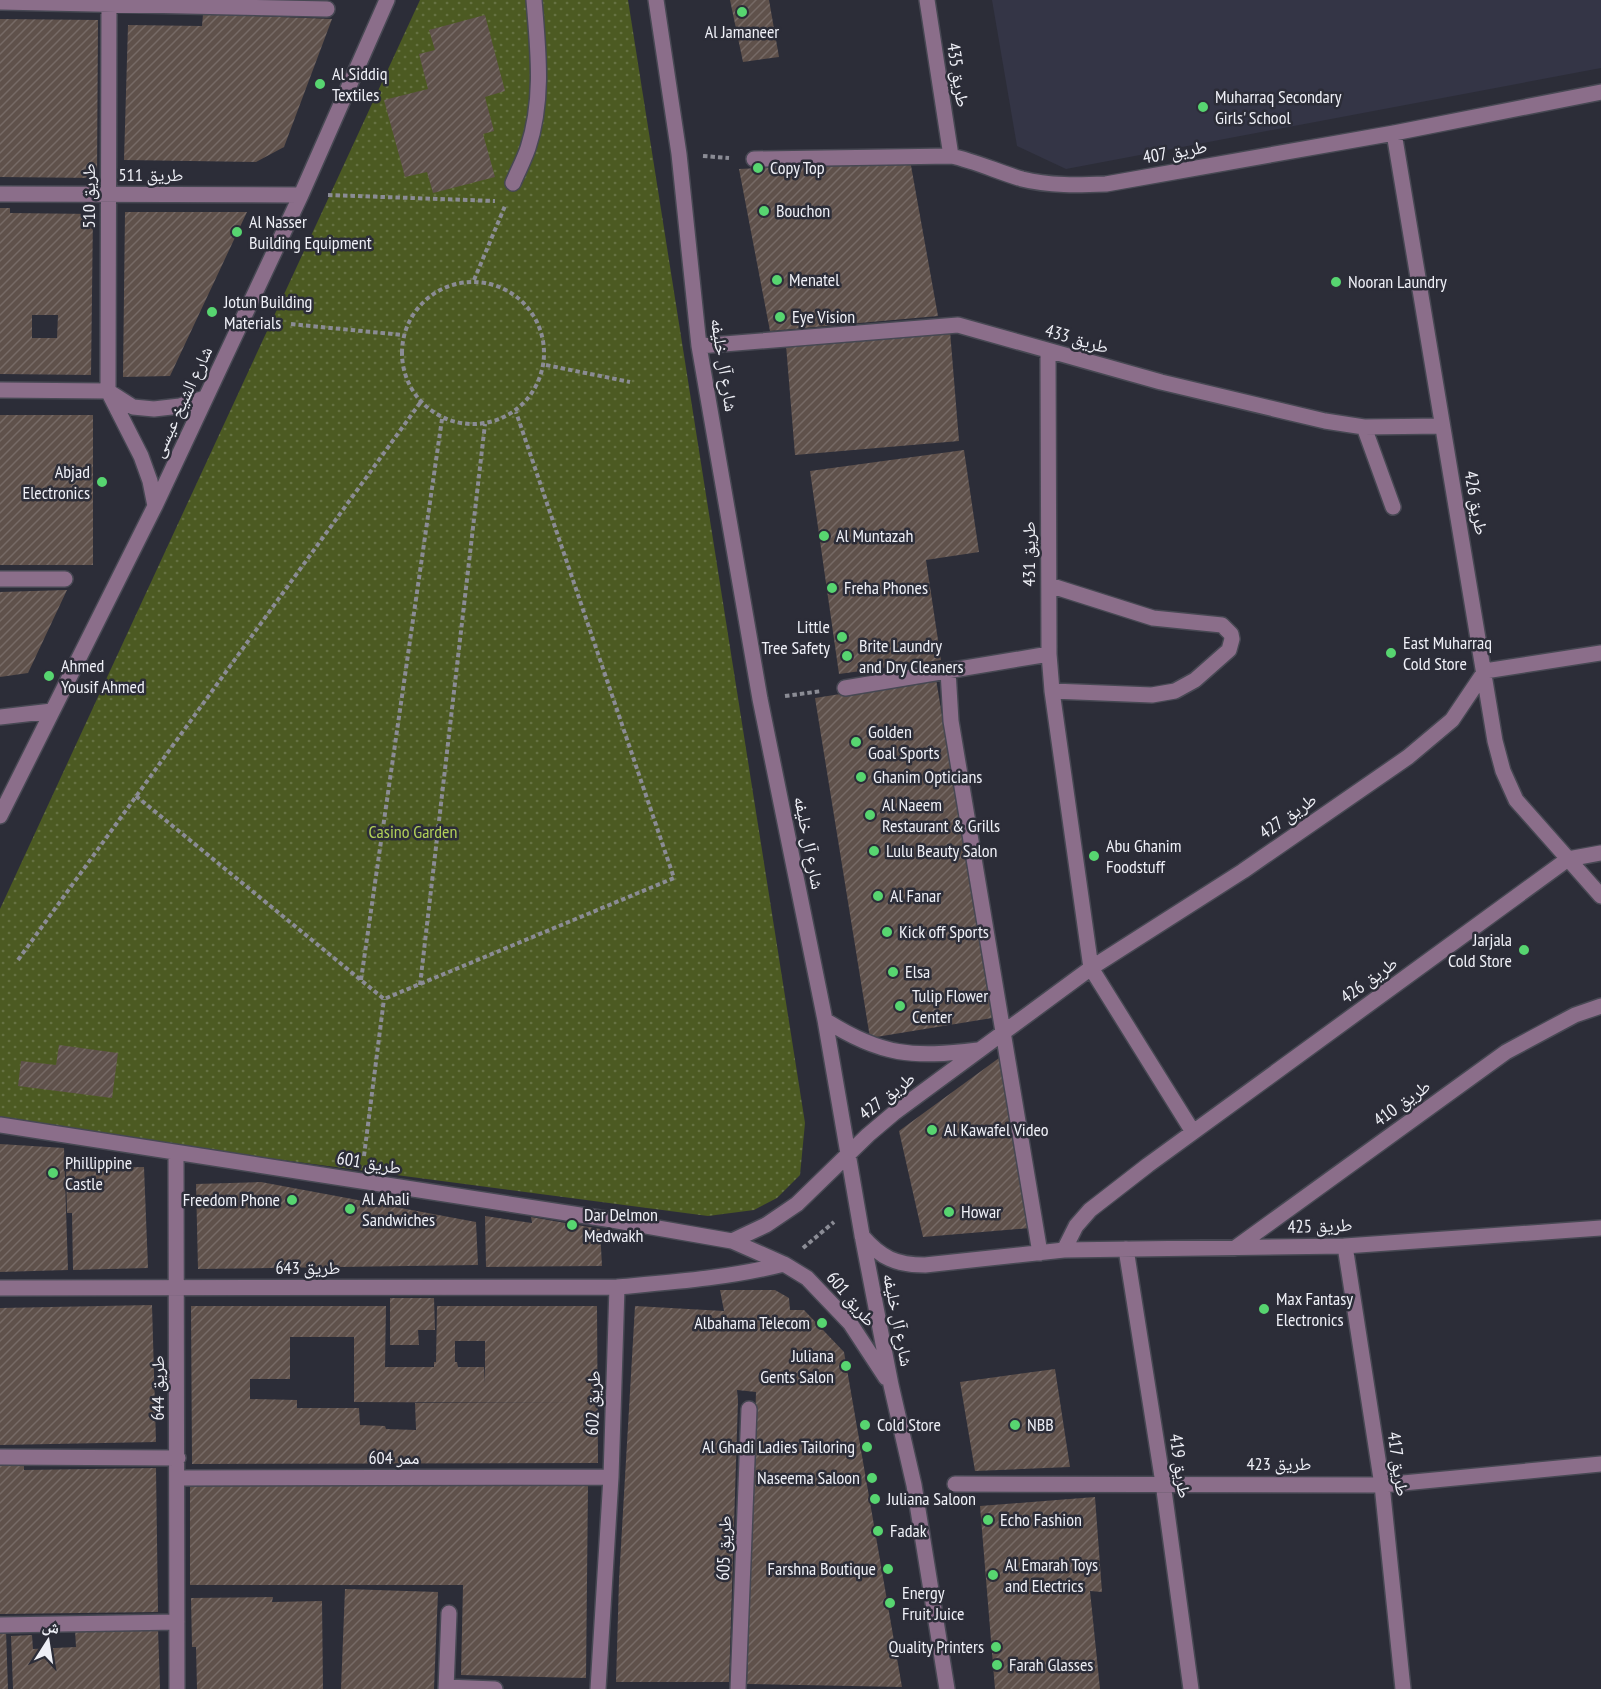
<svg xmlns="http://www.w3.org/2000/svg" width="1601" height="1689" font-family="'PT Sans Narrow','Noto Naskh Arabic',sans-serif">
  <defs>
    <pattern id="park-dots" width="8" height="8" patternUnits="userSpaceOnUse" patternTransform="scale(1.5)"><rect width="8" height="8" fill="#4c5a22"/><path d="M2 2h.1M6 6h.1" fill="none" stroke="#667243" stroke-width="1.8" stroke-linecap="round"/></pattern>
    <pattern id="building-hatch" width="6" height="6" patternUnits="userSpaceOnUse" patternTransform="scale(1.5)"><rect width="6" height="6" fill="#5f514b"/><path d="M-1 1l2-2M0 6l6-6M5 7l2-2" fill="none" stroke="#766a66"/></pattern>
  </defs>
  <rect width="100%" height="100%" fill="#2c2d38"/>
  <path fill="#343546" d="M 992,0 L 1601,0 L 1601,68 L 1066,169 L 1017,146 Z"/>
  <path fill="url(#park-dots)" d="M 420,0 L 628,0 L 805,1123 L 800,1175 L 777,1198 L 754,1210 L 708,1216 L 0,1123 L 0,909 Z"/>
  <path fill="url(#building-hatch)" fill-rule="evenodd" d="M 730,0 L 769,0 L 779,57 L 743,62 Z
    M 203,14 L 332,19 L 284,147 L 256,162 L 124,160 L 128,25 L 202,26 Z
    M 485,15 L 505,91 L 485,97 L 494,131 L 483,134 L 495,177 L 433,193 L 427,172 L 405,177 L 384,100 L 428,89 L 419,54 L 435,50 L 429,30 Z
    M 0,19 L 98,20 L 97,178 L 0,177 Z
    M 910,160 L 938,316 L 770,331 L 739,169 Z
    M 0,208 L 10,208 L 10,213 L 93,214 L 91,375 L 0,374 ZM 32,315 L 58,315 L 57,338 L 32,338 Z
    M 125,212 L 247,212 L 170,376 L 123,377 Z
    M 950,331 L 959,441 L 795,455 L 786,345 Z
    M 0,415 L 93,415 L 93,565 L 0,565 Z
    M 964,450 L 979,552 L 926,560 L 941,660 L 839,674 L 810,471 Z
    M 67,590 L 28,673 L 0,677 L 0,592 Z
    M 936,679 L 992,1018 L 870,1038 L 815,698 Z
    M 59,1045 L 118,1053 L 112,1098 L 18,1086 L 21,1061 L 56,1065 Z
    M 999,1058 L 1030,1228 L 923,1237 L 899,1131 Z
    M 0,1144 L 64,1148 L 68,1270 L 0,1272 Z
    M 144,1167 L 148,1268 L 73,1270 L 72,1213 L 67,1213 L 66,1168 Z
    M 261,1182 L 476,1222 L 478,1265 L 198,1269 L 196,1184 Z
    M 485,1216 L 532,1223 L 531,1217 L 600,1229 L 602,1266 L 486,1267 Z
    M 720,1290 L 775,1290 L 789,1298 L 790,1310 L 804,1310 L 844,1352 L 902,1687 L 747,1684 L 756,1392 L 737,1390 L 738,1400 L 729,1682 L 616,1682 L 619,1580 L 635,1306 L 724,1311 Z
    M 390,1298 L 434,1298 L 435,1330 L 418,1330 L 419,1345 L 390,1345 Z
    M 152,1305 L 156,1442 L 0,1445 L 0,1308 Z
    M 191,1306 L 386,1306 L 385,1367 L 434,1367 L 434,1362 L 436,1362 L 437,1306 L 597,1306 L 598,1463 L 192,1464 ZM 290,1337 L 354,1337 L 354,1402 L 587,1403 L 415,1403 L 416,1430 L 386,1429 L 385,1426 L 360,1425 L 359,1408 L 297,1408 L 297,1400 L 250,1399 L 250,1379 L 290,1379 ZM 455,1341 L 485,1341 L 485,1383 L 484,1367 L 458,1367 L 457,1362 L 455,1362 Z
    M 1055,1369 L 1070,1467 L 975,1471 L 960,1382 Z
    M 0,1465 L 24,1465 L 24,1470 L 156,1468 L 158,1612 L 0,1614 Z
    M 190,1485 L 588,1485 L 586,1678 L 461,1675 L 463,1585 L 190,1585 Z
    M 1095,1497 L 1102,1592 L 1090,1591 L 1100,1689 L 995,1689 L 980,1506 Z
    M 345,1589 L 438,1592 L 434,1689 L 341,1689 Z
    M 273,1597 L 272,1602 L 322,1601 L 323,1689 L 197,1689 L 196,1647 L 192,1647 L 191,1598 Z
    M 158,1628 L 160,1689 L 13,1689 L 11,1636 L 32,1635 L 33,1649 L 76,1647 L 75,1630 Z
    M 6,1631 L 8,1689 L 0,1689 L 0,1632 Z"/>
  <g fill="none" stroke-linecap="round" stroke-linejoin="round">
    <defs>
      <path id="minor" d="M 109,0 L 108,391 L 141,456 L 150,481 L 155,506
        M 656,0 L 679,154 L 699,346 L 760,699 L 825,1020 L 862,1235 L 891,1385 L 914,1485 L 947,1689
        M 927,0 L 951,156
        M 0,2 L 327,9
        M 1394,133 L 1495,741 L 1503,771 L 1516,800 L 1601,896
        M 754,159 L 951,156 C 975,161 998,172 1022,179 C 1049,186 1079,185 1106,184 L 1394,133 L 1601,92
        M 513,183 C 518,171 524,160 528,148 C 544,99 538,50 534,0
        M 0,194 L 301,195
        M 699,346 L 958,325 L 1161,382 L 1325,421 L 1364,427 L 1442,426
        M 1048,351 L 1049,654 L 1052,691 L 1091,968 L 1193,1132
        M 0,390 L 108,391 L 133,407 L 154,409 L 180,406 L 205,398
        M 1364,427 L 1393,507
        M 0,579 L 65,579
        M 1049,585 L 1153,618 L 1222,625 L 1231,634 L 1232,639 L 1229,650 L 1195,680 L 1175,691 L 1152,695 L 1052,691
        M 948,671 L 951,721 L 1040,1253
        M 845,688 L 1049,654
        M 0,717 L 52,711
        M 0,816 L 155,506 L 301,195 L 387,0
        M 825,1020 C 881,1056 913,1058 978,1050
        M 0,1125 L 606,1219 L 732,1241 L 784,1264 L 807,1278 L 850,1323 L 886,1378
        M 176,1154 L 177,1689
        M 862,1236 C 881,1258 896,1265 925,1265 L 1064,1250 L 1345,1246 L 1601,1228
        M 732,1241 L 766,1225 L 797,1204 L 868,1135 L 894,1113 L 1091,968 L 1243,871 L 1408,757 L 1452,720 L 1485,671 L 1601,653
        M 1345,1246 L 1382,1485 L 1403,1689
        M 1235,1248 L 1506,1052 L 1575,1015 L 1601,1006
        M 1126,1249 L 1163,1483 L 1191,1689
        M 1064,1250 L 1076,1226 L 1090,1210 L 1148,1165 L 1568,859 L 1601,853
        M 0,1288 L 617,1287 C 673,1282 729,1278 784,1264
        M 0,1457 L 178,1458
        M 177,1478 L 611,1477
        M 955,1484 L 1382,1485 L 1601,1464
        M 0,1625 L 177,1622
        M 446,1687 L 495,1689
        M 446,1689 L 449,1613
        M 598,1689 L 611,1477 L 617,1287
        M 738,1689 L 749,1409"/>
    </defs>
    <use href="#minor" stroke="#474853" stroke-width="18"/>
    <path stroke="#8b8c95" stroke-width="4" stroke-dasharray="4.5 3" stroke-linecap="butt" d="M 703,156 L 729,158
      M 328,195 L 495,201
      M 474,280 L 505,206
      M402 353a71 71 0 1 1 142 0a71 71 0 1 1-142 0Z
      M 291,324 L 402,335
      M 546,365 L 630,382
      M 785,696 L 822,691
      M 136,796 L 384,999 L 674,878 L 516,412
      M 18,960 L 420,403
      M 361,980 L 442,419
      M 420,985 L 485,424
      M 364,1156 L 384,999
      M 803,1248 L 834,1222"/>
    <use href="#minor" stroke="#8b6e8a" stroke-width="15"/>
  </g>
  <g fill="#57d570" stroke="#2c2d38" stroke-width="2">
    <circle cx="742" cy="12" r="6"/>
    <circle cx="320" cy="84" r="6"/>
    <circle cx="1203" cy="107" r="6"/>
    <circle cx="758" cy="168" r="6"/>
    <circle cx="764" cy="211" r="6"/>
    <circle cx="237" cy="232" r="6"/>
    <circle cx="777" cy="280" r="6"/>
    <circle cx="1336" cy="282" r="6"/>
    <circle cx="212" cy="312" r="6"/>
    <circle cx="780" cy="317" r="6"/>
    <circle cx="102" cy="482" r="6"/>
    <circle cx="824" cy="536" r="6"/>
    <circle cx="832" cy="588" r="6"/>
    <circle cx="842" cy="637" r="6"/>
    <circle cx="1391" cy="653" r="6"/>
    <circle cx="847" cy="656" r="6"/>
    <circle cx="49" cy="676" r="6"/>
    <circle cx="856" cy="742" r="6"/>
    <circle cx="861" cy="777" r="6"/>
    <circle cx="870" cy="815" r="6"/>
    <circle cx="874" cy="851" r="6"/>
    <circle cx="1094" cy="856" r="6"/>
    <circle cx="878" cy="896" r="6"/>
    <circle cx="887" cy="932" r="6"/>
    <circle cx="1524" cy="950" r="6"/>
    <circle cx="893" cy="972" r="6"/>
    <circle cx="900" cy="1006" r="6"/>
    <circle cx="932" cy="1130" r="6"/>
    <circle cx="53" cy="1173" r="6"/>
    <circle cx="292" cy="1200" r="6"/>
    <circle cx="350" cy="1209" r="6"/>
    <circle cx="949" cy="1212" r="6"/>
    <circle cx="572" cy="1225" r="6"/>
    <circle cx="1264" cy="1309" r="6"/>
    <circle cx="822" cy="1323" r="6"/>
    <circle cx="846" cy="1366" r="6"/>
    <circle cx="865" cy="1425" r="6"/>
    <circle cx="1015" cy="1425" r="6"/>
    <circle cx="867" cy="1447" r="6"/>
    <circle cx="872" cy="1478" r="6"/>
    <circle cx="875" cy="1499" r="6"/>
    <circle cx="988" cy="1520" r="6"/>
    <circle cx="878" cy="1531" r="6"/>
    <circle cx="888" cy="1569" r="6"/>
    <circle cx="993" cy="1575" r="6"/>
    <circle cx="890" cy="1603" r="6"/>
    <circle cx="996" cy="1647" r="6"/>
    <circle cx="997" cy="1665" r="6"/>
  </g>
  <g text-anchor="middle" stroke-width="5" stroke-linejoin="round" paint-order="stroke">
    <g font-size="18" fill="#eff0f7" stroke="#2c2d38" text-anchor="start">
      <text x="742" y="38" text-anchor="middle">Al Jamaneer</text>
      <text x="332" y="80">Al Siddiq<tspan x="332" dy="21">Textiles</tspan></text>
      <text x="1215" y="103">Muharraq Secondary<tspan x="1215" dy="21">Girls' School</tspan></text>
      <text x="770" y="174">Copy Top</text>
      <text x="776" y="217">Bouchon</text>
      <text x="249" y="228">Al Nasser<tspan x="249" dy="21">Building Equipment</tspan></text>
      <text x="789" y="286">Menatel</text>
      <text x="1348" y="288">Nooran Laundry</text>
      <text x="224" y="308">Jotun Building<tspan x="224" dy="21">Materials</tspan></text>
      <text x="792" y="323">Eye Vision</text>
      <text x="90" y="478" text-anchor="end">Abjad<tspan x="90" dy="21">Electronics</tspan></text>
      <text x="836" y="542">Al Muntazah</text>
      <text x="844" y="594">Freha Phones</text>
      <text x="830" y="633" text-anchor="end">Little<tspan x="830" dy="21">Tree Safety</tspan></text>
      <text x="1403" y="649">East Muharraq<tspan x="1403" dy="21">Cold Store</tspan></text>
      <text x="859" y="652">Brite Laundry<tspan x="859" dy="21">and Dry Cleaners</tspan></text>
      <text x="61" y="672">Ahmed<tspan x="61" dy="21">Yousif Ahmed</tspan></text>
      <text x="868" y="738">Golden<tspan x="868" dy="21">Goal Sports</tspan></text>
      <text x="873" y="783">Ghanim Opticians</text>
      <text x="882" y="811">Al Naeem<tspan x="882" dy="21">Restaurant &amp; Grills</tspan></text>
      <text x="1106" y="852">Abu Ghanim<tspan x="1106" dy="21">Foodstuff</tspan></text>
      <text x="886" y="857">Lulu Beauty Salon</text>
      <text x="890" y="902">Al Fanar</text>
      <text x="899" y="938">Kick off Sports</text>
      <text x="1512" y="946" text-anchor="end">Jarjala<tspan x="1512" dy="21">Cold Store</tspan></text>
      <text x="905" y="978">Elsa</text>
      <text x="912" y="1002">Tulip Flower<tspan x="912" dy="21">Center</tspan></text>
      <text x="944" y="1136">Al Kawafel Video</text>
      <text x="65" y="1169">Phillippine<tspan x="65" dy="21">Castle</tspan></text>
      <text x="362" y="1205">Al Ahali<tspan x="362" dy="21">Sandwiches</tspan></text>
      <text x="280" y="1206" text-anchor="end">Freedom Phone</text>
      <text x="961" y="1218">Howar</text>
      <text x="584" y="1221">Dar Delmon<tspan x="584" dy="21">Medwakh</tspan></text>
      <text x="1276" y="1305">Max Fantasy<tspan x="1276" dy="21">Electronics</tspan></text>
      <text x="810" y="1329" text-anchor="end">Albahama Telecom</text>
      <text x="834" y="1362" text-anchor="end">Juliana<tspan x="834" dy="21">Gents Salon</tspan></text>
      <text x="877" y="1431">Cold Store</text>
      <text x="1027" y="1431">NBB</text>
      <text x="855" y="1453" text-anchor="end">Al Ghadi Ladies Tailoring</text>
      <text x="860" y="1484" text-anchor="end">Naseema Saloon</text>
      <text x="887" y="1505">Juliana Saloon</text>
      <text x="1000" y="1526">Echo Fashion</text>
      <text x="890" y="1537">Fadak</text>
      <text x="1005" y="1571">Al Emarah Toys<tspan x="1005" dy="21">and Electrics</tspan></text>
      <text x="876" y="1575" text-anchor="end">Farshna Boutique</text>
      <text x="902" y="1599">Energy<tspan x="902" dy="21">Fruit Juice</tspan></text>
      <text x="984" y="1653" text-anchor="end">Quality Printers</text>
      <text x="1009" y="1671">Farah Glasses</text>
    </g>
    <g font-size="18" fill="#eff0f7" stroke="#2c2d38">
      <text transform="translate(958 75) rotate(81)" y="6">طريق 435</text>
      <text transform="translate(1175 152) rotate(-10)" y="6">طريق 407</text>
      <text x="151" y="181">طريق 511</text>
      <text transform="translate(89 196) rotate(-90)" y="6">طريق 510</text>
      <text transform="translate(1077 339) rotate(16)" y="6">طريق 433</text>
      <text transform="translate(724 365) rotate(81)" y="6">شارع آل خليفه</text>
      <text transform="translate(182 402) rotate(-65)" y="6">شارع الشيخ عيسى</text>
      <text transform="translate(1476 503) rotate(80)" y="6">طريق 426</text>
      <text transform="translate(1029 554) rotate(-90)" y="6">طريق 431</text>
      <text transform="translate(1288 816) rotate(-35)" y="6">طريق 427</text>
      <text transform="translate(809 843) rotate(79)" y="6">شارع آل خليفه</text>
      <text transform="translate(1369 980) rotate(-36)" y="6">طريق 426</text>
      <text transform="translate(887 1096) rotate(-38)" y="6">طريق 427</text>
      <text transform="translate(1402 1103) rotate(-36)" y="6">طريق 410</text>
      <text transform="translate(369 1163) rotate(9)" y="6">طريق 601</text>
      <text transform="translate(1320 1226) rotate(-2)" y="6">طريق 425</text>
      <text x="308" y="1274">طريق 643</text>
      <text transform="translate(851 1299) rotate(50)" y="6">طريق 601</text>
      <text transform="translate(898 1320) rotate(79)" y="6">شارع آل خليفه</text>
      <text transform="translate(158 1388) rotate(-90)" y="6">طريق 644</text>
      <text transform="translate(593 1403) rotate(-88)" y="6">طريق 602</text>
      <text x="394" y="1464">ممر 604</text>
      <text x="1279" y="1470">طريق 423</text>
      <text transform="translate(1398 1464) rotate(82)" y="6">طريق 417</text>
      <text transform="translate(1180 1466) rotate(82)" y="6">طريق 419</text>
      <text transform="translate(724 1548) rotate(-88)" y="6">طريق 605</text>
    </g>
    <g font-size="18" fill="#b2d059" stroke="#2c2d38">
      <text x="413" y="838">Casino Garden</text>
    </g>
  </g>
  <g transform="translate(48 1641) rotate(12)" stroke="#2c2d38" stroke-width="4.5" paint-order="stroke">
  <path d="M0-4.5L10 22L0 15L-10 22Z" fill="#eff0f7"/>
  <text y="-9" font-size="16" font-weight="bold" text-anchor="middle" fill="#eff0f7">ش</text>
  </g>
</svg>
